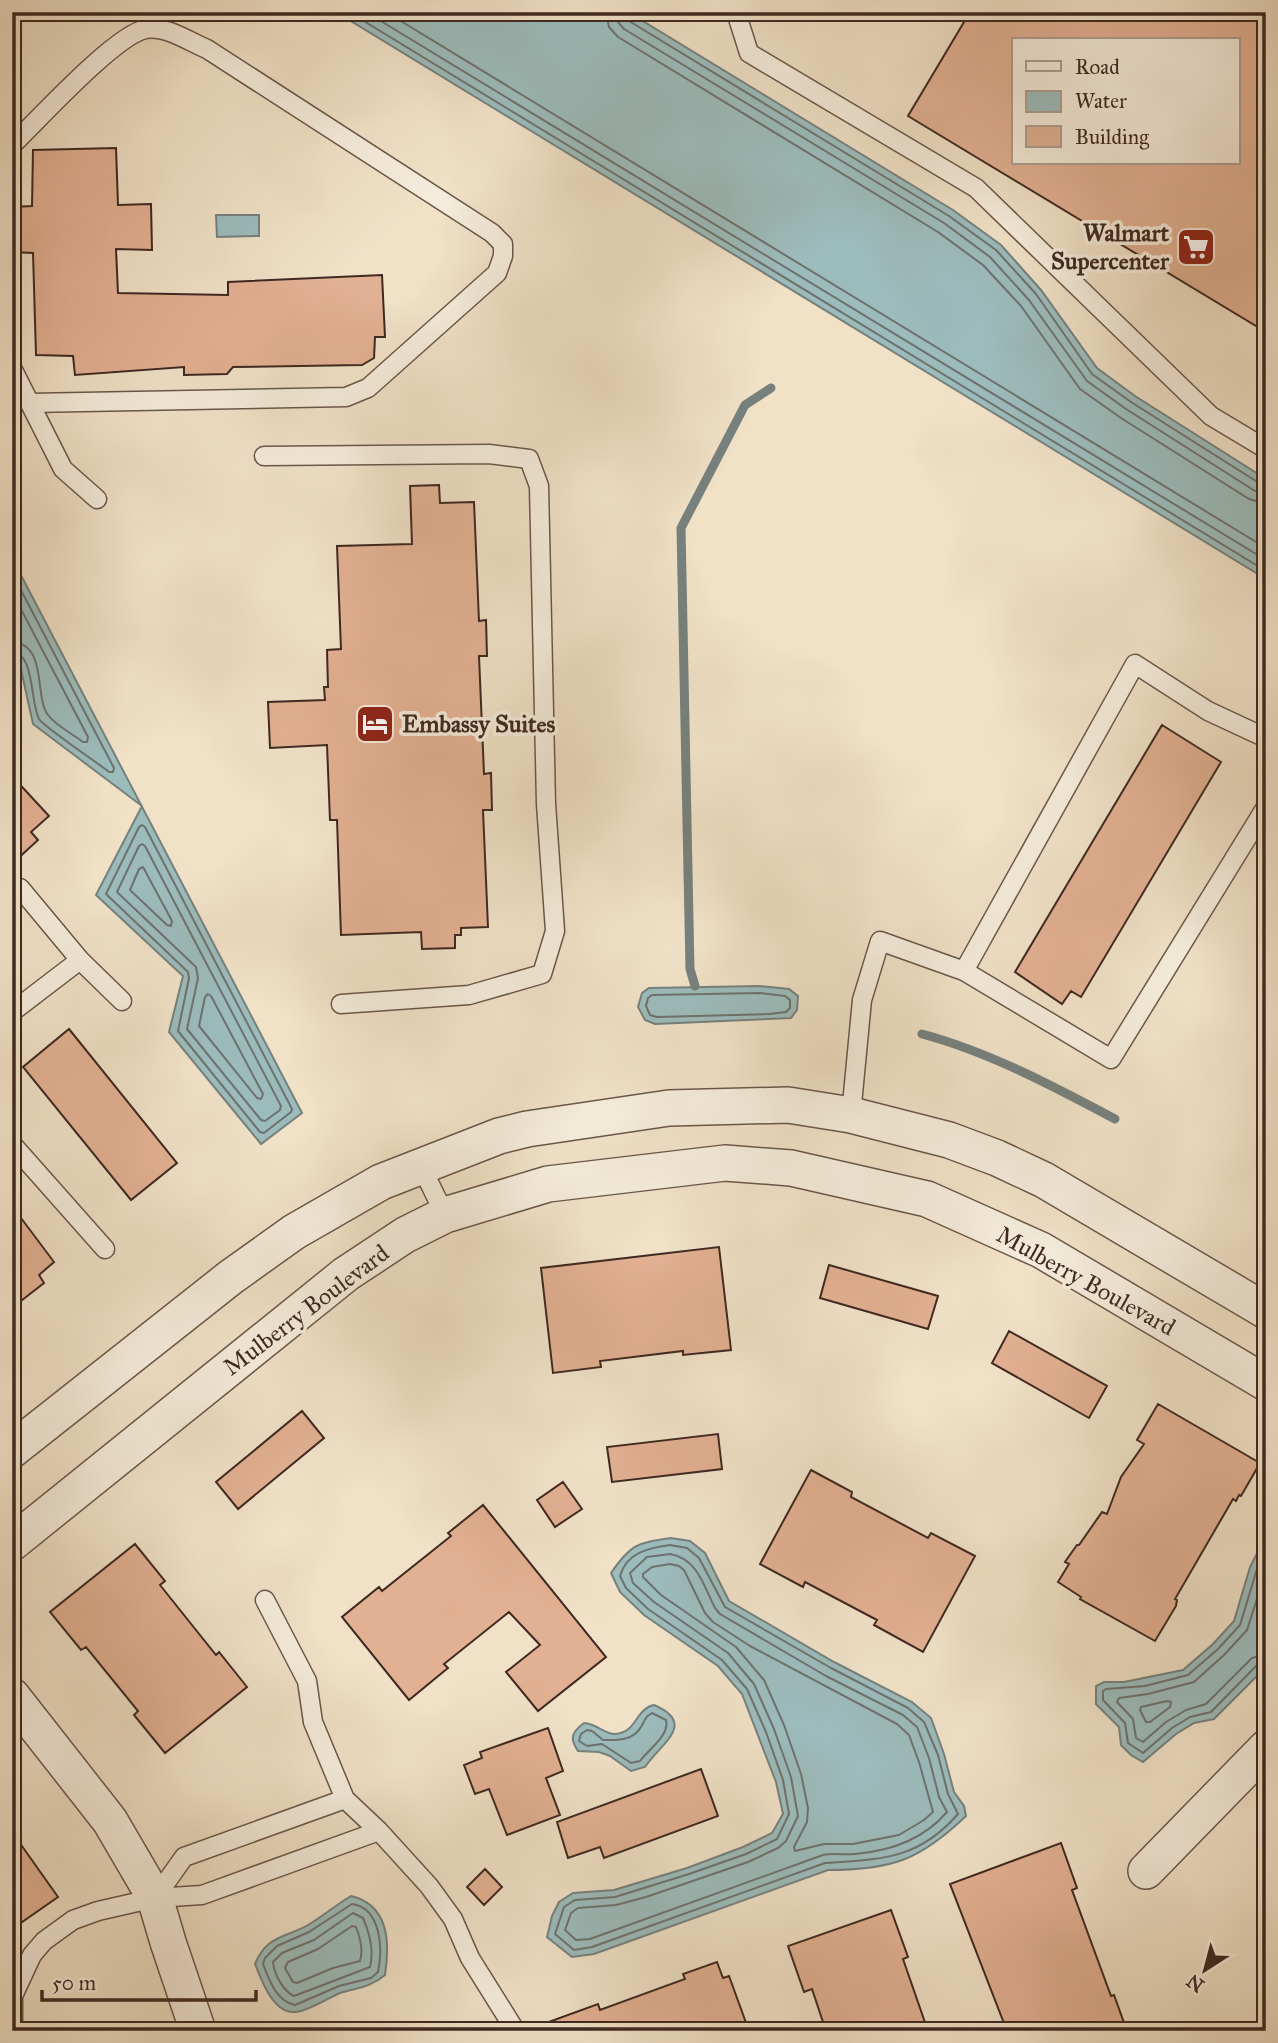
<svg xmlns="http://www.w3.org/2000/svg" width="1278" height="2043" font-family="'IM FELL Great Primer',serif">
  <rect width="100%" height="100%" fill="#f0e1c7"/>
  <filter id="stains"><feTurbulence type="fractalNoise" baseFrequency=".00286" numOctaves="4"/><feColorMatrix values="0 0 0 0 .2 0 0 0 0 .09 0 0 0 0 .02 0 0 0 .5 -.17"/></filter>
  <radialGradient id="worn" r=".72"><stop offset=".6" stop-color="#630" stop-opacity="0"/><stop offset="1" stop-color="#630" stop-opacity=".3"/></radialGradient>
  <path fill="#9cbcbc" stroke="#76817e" stroke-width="2" d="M 336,12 L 628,12 L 953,210 L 1001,245 L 1041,290 L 1097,368 L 1135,396 L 1266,479 L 1266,579 Z
    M 216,215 L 259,215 L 259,236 L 217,237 Z
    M 12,558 L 302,1113 L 261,1144 L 169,1032 L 183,976 L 96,895 L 142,806 L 33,724 L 20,665 L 12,655 Z
    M 760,986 L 789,989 L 798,996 L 797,1010 L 791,1018 L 655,1024 L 645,1020 L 638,1007 L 642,993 L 649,988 Z
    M 1266,1536 L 1266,1667 L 1214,1719 L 1194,1723 L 1176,1734 L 1143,1762 L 1131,1755 L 1121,1745 L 1119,1727 L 1096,1704 L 1096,1686 L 1104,1682 L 1124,1682 L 1183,1670 L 1213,1644 L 1234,1621 L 1250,1567 Z
    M 671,1538 L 690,1541 L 705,1553 L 729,1601 L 834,1662 L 912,1702 L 931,1718 L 944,1754 L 954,1792 L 964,1806 L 966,1816 C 920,1860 892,1870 828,1870 L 594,1954 L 572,1957 L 547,1937 L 552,1916 L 559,1902 L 573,1893 L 614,1890 L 687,1868 L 743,1847 L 772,1833 L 783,1814 L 776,1782 L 742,1694 L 718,1666 L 644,1615 L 620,1592 L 611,1573 C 631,1544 637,1543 671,1538 Z
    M 654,1705 C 698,1724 660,1744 645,1767 L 631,1771 L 610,1756 L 599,1752 L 578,1751 C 569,1738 572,1732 584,1723 C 598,1724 603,1734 615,1734 C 637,1733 635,1709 654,1705 Z
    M 351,1896 C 389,1905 390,1942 385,1975 C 371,1987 357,1988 340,1993 C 328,1998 307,2012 295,2012 C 273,2014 261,1979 255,1964 C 267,1935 285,1938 308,1925 C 323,1916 336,1905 351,1896 Z"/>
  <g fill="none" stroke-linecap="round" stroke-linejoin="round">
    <path stroke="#6d726e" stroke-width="2" d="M 349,12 L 1266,571
      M 366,12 L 1266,560
      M 386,12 L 1266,548
      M 606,12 L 609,27 L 618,37 L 938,232 L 983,265 L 1021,306 L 1080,389 L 1121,418 L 1249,499 L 1266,504
      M 617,12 L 618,22 L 624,29 L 944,223 L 990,257 L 1029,300 L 1087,381 L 1126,409 L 1255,491 L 1266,493
      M 625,12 L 629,21 L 949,216 L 996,250 L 1036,294 L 1092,374 L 1131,402 L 1259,483 L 1266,484
      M 12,573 L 114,768 L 113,772 L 109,772 C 98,763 44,727 39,719 C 30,702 35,654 12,651
      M 12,592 L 88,737 L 87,742 L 83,742 C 73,734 56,726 48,715 C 34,697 48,644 12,642
      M 142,825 L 145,827 L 292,1109 L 291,1112 L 264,1133 L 260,1132 L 178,1031 L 189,978 L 188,972 L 106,894 L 139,827 Z
      M 142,844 L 145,846 L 281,1106 L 280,1110 L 265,1121 L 261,1120 L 187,1029 L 198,978 L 196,967 L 117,892 L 139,846 Z
      M 143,867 L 172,921 L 171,926 L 167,925 L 130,890 L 139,869 Z
      M 760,993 L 785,996 L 790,1000 L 790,1008 L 786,1012 L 769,1014 L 657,1017 L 650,1015 L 646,1006 L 648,998 L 652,995 Z
      M 208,994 L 211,996 L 263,1094 L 261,1099 L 257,1098 L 199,1026 L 205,997 Z
      M 670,1545 L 687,1548 L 699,1558 L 725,1607 L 831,1668 L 908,1708 L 924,1722 L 938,1755 L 948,1794 L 958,1814 C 918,1860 881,1859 825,1863 L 592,1947 L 574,1950 L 555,1934 L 564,1907 L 575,1900 L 615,1897 L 689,1874 L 746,1854 L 777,1839 L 789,1814 L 783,1780 L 766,1732 L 747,1689 L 722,1660 L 648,1609 L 626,1588 L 620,1576 C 627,1552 649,1548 670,1545 Z
      M 1266,1551 L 1257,1569 L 1240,1625 L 1218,1649 L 1188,1675 L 1145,1686 L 1106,1689 L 1103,1691 L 1103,1700 L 1125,1723 L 1128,1743 L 1143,1753 L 1172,1728 L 1190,1717 L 1211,1712 L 1258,1664 L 1266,1662
      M 670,1554 C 698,1559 703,1585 715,1608 L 720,1614 L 826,1676 L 903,1715 L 917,1727 L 929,1758 L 939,1797 L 947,1812 C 924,1839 890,1851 855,1854 C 845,1855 834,1853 823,1855 L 590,1939 L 576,1940 L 565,1930 L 571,1913 L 578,1908 L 616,1905 L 646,1897 L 748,1862 L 778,1848 L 786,1841 L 798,1816 L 791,1777 L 774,1729 L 754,1684 L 728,1653 L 654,1602 L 633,1583 L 630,1573 L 647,1557 Z
      M 670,1564 L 679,1566 L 684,1570 L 705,1613 L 713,1622 L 750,1646 L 897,1724 L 909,1735 L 919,1762 L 933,1812 L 924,1820 L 899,1835 L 853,1844 L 824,1844 L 795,1851 L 794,1847 L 807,1822 L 808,1808 L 801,1774 L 784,1725 L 764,1680 L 736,1647 L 661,1595 L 643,1577 L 643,1574 L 652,1567 Z
      M 1266,1571 L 1247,1630 L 1224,1655 L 1194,1682 L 1148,1694 L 1119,1698 L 1117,1702 L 1133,1719 L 1136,1738 L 1143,1742 L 1166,1722 L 1186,1710 L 1206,1704 L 1252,1658 L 1266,1654
      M 1167,1701 L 1171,1702 L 1170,1707 L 1150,1722 L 1146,1722 L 1140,1710 L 1141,1707 Z
      M 652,1713 L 666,1720 C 670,1735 649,1749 640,1761 L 631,1763 L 602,1744 L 587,1746 L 579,1741 L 581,1734 L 587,1730 L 592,1731 L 603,1740 C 617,1740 633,1741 641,1727 C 645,1720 645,1717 652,1713 Z
      M 352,1904 C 381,1908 383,1948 378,1972 L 371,1978 L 339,1986 L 295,2005 C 277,2002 269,1980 263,1964 L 265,1958 L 277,1946 L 309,1932 Z
      M 353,1913 L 363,1918 C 370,1934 374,1951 370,1967 L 294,1996 C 283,1991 274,1974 273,1962 L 282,1953 L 314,1940 Z
      M 352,1926 L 356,1927 C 360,1937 363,1951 360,1961 L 333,1968 L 297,1983 L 293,1982 L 285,1968 L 288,1962 L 318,1949 Z"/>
    <path stroke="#76817e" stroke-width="9" d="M 695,986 L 690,969 L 681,528 L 745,405 L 771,388
      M 922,1034 C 989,1052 1053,1086 1115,1119"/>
  </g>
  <path fill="#e2b092" stroke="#3e2921" stroke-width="2" fill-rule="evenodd" d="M 970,12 L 1266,12 L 1266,332 L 908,116 ZM 1014,40 L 1238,40 L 1238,163 L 1014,163 Z
    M 116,148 L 118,205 L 151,204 L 152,250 L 116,249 L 118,293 L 228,295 L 228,282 L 382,275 L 385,337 L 375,337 L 374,358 L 362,365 L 233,367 L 227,374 L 184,375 L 184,367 L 75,375 L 73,356 L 36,355 L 33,253 L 12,252 L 12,207 L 32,206 L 33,150 Z
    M 439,485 L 440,503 L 474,502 L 479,621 L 486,620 L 487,656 L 479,656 L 484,774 L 491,773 L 492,810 L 483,810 L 488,927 L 461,928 L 461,935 L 455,935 L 455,948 L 422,949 L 421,932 L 341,935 L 337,820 L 330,820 L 327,745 L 270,748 L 268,702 L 325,700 L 324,687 L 328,687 L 327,650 L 341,649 L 337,546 L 412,544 L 410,486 Z
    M 1162,725 L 1221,762 L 1081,997 L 1071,991 L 1062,1004 L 1015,972 Z
    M 12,776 L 49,816 L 31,832 L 38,840 L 12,864 Z
    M 69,1029 L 177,1163 L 131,1200 L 23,1067 Z
    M 12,1206 L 54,1262 L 39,1275 L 44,1283 L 12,1308 Z
    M 719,1247 L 731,1350 L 683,1355 L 683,1351 L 600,1361 L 601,1367 L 553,1373 L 541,1268 Z
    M 829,1265 L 938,1296 L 928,1329 L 820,1298 Z
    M 1009,1331 L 1107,1386 L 1089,1418 L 992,1363 Z
    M 1158,1404 L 1260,1463 L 1241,1496 L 1239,1495 L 1236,1501 L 1233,1499 L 1175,1599 L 1177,1600 L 1176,1606 L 1155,1641 L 1080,1599 L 1081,1597 L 1058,1582 L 1069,1564 L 1065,1562 L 1077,1545 L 1079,1545 L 1102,1512 L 1107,1514 L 1121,1477 L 1144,1444 L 1137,1440 Z
    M 302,1411 L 324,1438 L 238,1509 L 216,1482 Z
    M 718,1434 L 722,1469 L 612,1482 L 607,1447 Z
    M 811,1470 L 852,1492 L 851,1497 L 928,1538 L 931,1533 L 975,1556 L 923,1652 L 874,1625 L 877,1620 L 805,1582 L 803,1587 L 760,1564 Z
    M 563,1482 L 582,1509 L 555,1527 L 537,1500 Z
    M 483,1505 L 606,1657 L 538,1711 L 506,1672 L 540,1645 L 509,1612 L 444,1664 L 448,1668 L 409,1700 L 342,1617 L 379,1587 L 382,1591 L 451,1536 L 448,1533 Z
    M 135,1544 L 165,1581 L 160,1585 L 216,1655 L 219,1652 L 247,1687 L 165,1753 L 134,1715 L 138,1711 L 86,1647 L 81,1650 L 50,1612 Z
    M 548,1728 L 563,1771 L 546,1778 L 560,1815 L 507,1835 L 489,1789 L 475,1794 L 464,1765 L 482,1758 L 480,1752 Z
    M 701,1769 L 718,1816 L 604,1858 L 600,1847 L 568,1858 L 557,1822 Z
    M 12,1832 L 58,1897 L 12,1929 Z
    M 1061,1843 L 1077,1888 L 1072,1890 L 1111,1996 L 1114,1995 L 1127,2031 L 1007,2031 L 950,1884 Z
    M 485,1869 L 502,1887 L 484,1905 L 467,1887 Z
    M 891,1910 L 908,1957 L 903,1959 L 928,2031 L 826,2031 L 812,1989 L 804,1992 L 788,1946 Z
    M 717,1962 L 723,1978 L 729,1976 L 749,2031 L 533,2031 L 532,2028 L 598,2004 L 600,2010 L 685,1979 L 683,1974 Z"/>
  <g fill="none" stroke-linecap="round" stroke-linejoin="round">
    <defs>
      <path id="lane" d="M 736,12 L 749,53 L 976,188 L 1211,416 L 1266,449
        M 12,145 C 38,120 116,34 146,29 C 165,25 190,42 207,49 L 492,233 L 503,244 L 503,256 L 497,273 L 368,388 L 346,397 L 30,403
        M 12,368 L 63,469 L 97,499
        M 264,456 L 489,454 L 529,459 L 539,486 L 546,804 L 555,931 L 542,974 L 469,995 L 341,1004
        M 20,888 L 80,960 L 122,1001
        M 964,971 L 1135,664 L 1208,711 L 1266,738
        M 12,1012 L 80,960
        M 851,1115 L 862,1000 L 880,941 L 964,971 L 1111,1059 L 1266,807
        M 12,1144 L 105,1249
        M 421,1166 L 445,1215
        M 265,1600 L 307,1681 L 313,1722 L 345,1799 L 379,1831 L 429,1886 L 453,1919 L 470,1958 L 515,2030
        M 155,1898 L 184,1857 L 345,1799
        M 13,2031 L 13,1996 L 32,1955 L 44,1941 L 73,1920 L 98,1911 L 155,1898 L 202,1895 L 379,1831"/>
      <path id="street" d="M 12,1450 L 231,1277 L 294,1232 L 381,1182 L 499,1136 L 527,1129 L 669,1108 L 788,1105 L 851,1115 L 949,1140 L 997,1158 L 1044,1180 L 1266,1311
        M 12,1543 L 346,1274 L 405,1235 L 445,1215 L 548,1184 L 725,1163 L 791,1168 L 927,1199 L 1041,1250 L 1266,1383
        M 12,1696 L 110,1821 L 155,1898 L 168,1942 L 198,2031
        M 1146,1871 L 1266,1748"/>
    </defs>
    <use href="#lane" stroke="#6a574a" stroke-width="21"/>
    <use href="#street" stroke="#6a574a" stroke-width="38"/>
    <use href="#lane" stroke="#f5ecdb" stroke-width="18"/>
    <use href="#street" stroke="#f5ecdb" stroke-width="35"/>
  </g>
  <defs>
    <symbol id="supermarket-square" viewBox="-11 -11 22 22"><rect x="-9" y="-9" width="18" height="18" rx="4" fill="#8f2418" stroke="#f5ecdb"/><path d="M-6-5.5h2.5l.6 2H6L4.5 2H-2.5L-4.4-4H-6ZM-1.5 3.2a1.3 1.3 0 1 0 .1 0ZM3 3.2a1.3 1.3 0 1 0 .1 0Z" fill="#fff"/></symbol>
    <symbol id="hotel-square" viewBox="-11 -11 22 22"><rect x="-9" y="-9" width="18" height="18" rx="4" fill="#8f2418" stroke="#f5ecdb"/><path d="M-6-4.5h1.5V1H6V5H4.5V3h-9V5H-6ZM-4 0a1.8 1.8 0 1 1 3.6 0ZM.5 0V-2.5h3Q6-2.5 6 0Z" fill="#fff"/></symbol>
  </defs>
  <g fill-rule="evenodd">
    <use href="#supermarket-square" x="1174" y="225" width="44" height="44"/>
    <use href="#hotel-square" x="353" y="702" width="44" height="44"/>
  </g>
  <g text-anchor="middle" stroke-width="7" stroke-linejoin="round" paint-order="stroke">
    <g font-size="24" font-weight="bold" fill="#3e2921" stroke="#f5ecdb" text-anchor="end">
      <text x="1169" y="241">Walmart<tspan x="1169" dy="28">Supercenter</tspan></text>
      <text x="402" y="732" text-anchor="start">Embassy Suites</text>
    </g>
    <g font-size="24" fill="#3e2921" stroke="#f5ecdb">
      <text transform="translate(1086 1281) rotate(29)" y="8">Mulberry Boulevard</text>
      <text transform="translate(306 1310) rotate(-37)" y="8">Mulberry Boulevard</text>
    </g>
  </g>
  <rect width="1278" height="2043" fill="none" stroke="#f0e1c7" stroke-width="42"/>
  <rect x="14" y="14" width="1250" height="2015" fill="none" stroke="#3e2921" stroke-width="3.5"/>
  <rect x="21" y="21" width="1236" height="2001" fill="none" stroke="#3e2921" stroke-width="2"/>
  <rect x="1012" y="38" width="228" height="126" fill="#f5ecdb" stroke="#ac9e91" stroke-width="2"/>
  <rect x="1026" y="61" width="35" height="10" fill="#f5ecdb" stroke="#ac9e91" stroke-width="2"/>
  <text x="1075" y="74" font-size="21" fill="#3e2921">Road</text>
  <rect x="1026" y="91" width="35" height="21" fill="#9cbcbc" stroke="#ac9e91" stroke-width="2"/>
  <text x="1075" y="108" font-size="21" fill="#3e2921">Water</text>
  <rect x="1026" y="126" width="35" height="21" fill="#e2b092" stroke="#ac9e91" stroke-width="2"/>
  <text x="1075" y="144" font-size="21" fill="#3e2921">Building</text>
  <g transform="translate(1205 1970) rotate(216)" stroke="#f5ecdb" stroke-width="5" paint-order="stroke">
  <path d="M0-5L12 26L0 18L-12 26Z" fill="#3e2921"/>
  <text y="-10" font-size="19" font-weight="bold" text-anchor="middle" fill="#3e2921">N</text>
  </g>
  <path d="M42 1990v10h214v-10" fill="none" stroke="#3e2921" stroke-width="3.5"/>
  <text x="52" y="1990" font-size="21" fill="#3e2921" stroke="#f5ecdb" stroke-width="5" paint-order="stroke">50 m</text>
  <rect width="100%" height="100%" filter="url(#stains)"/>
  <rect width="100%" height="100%" fill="url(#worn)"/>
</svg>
